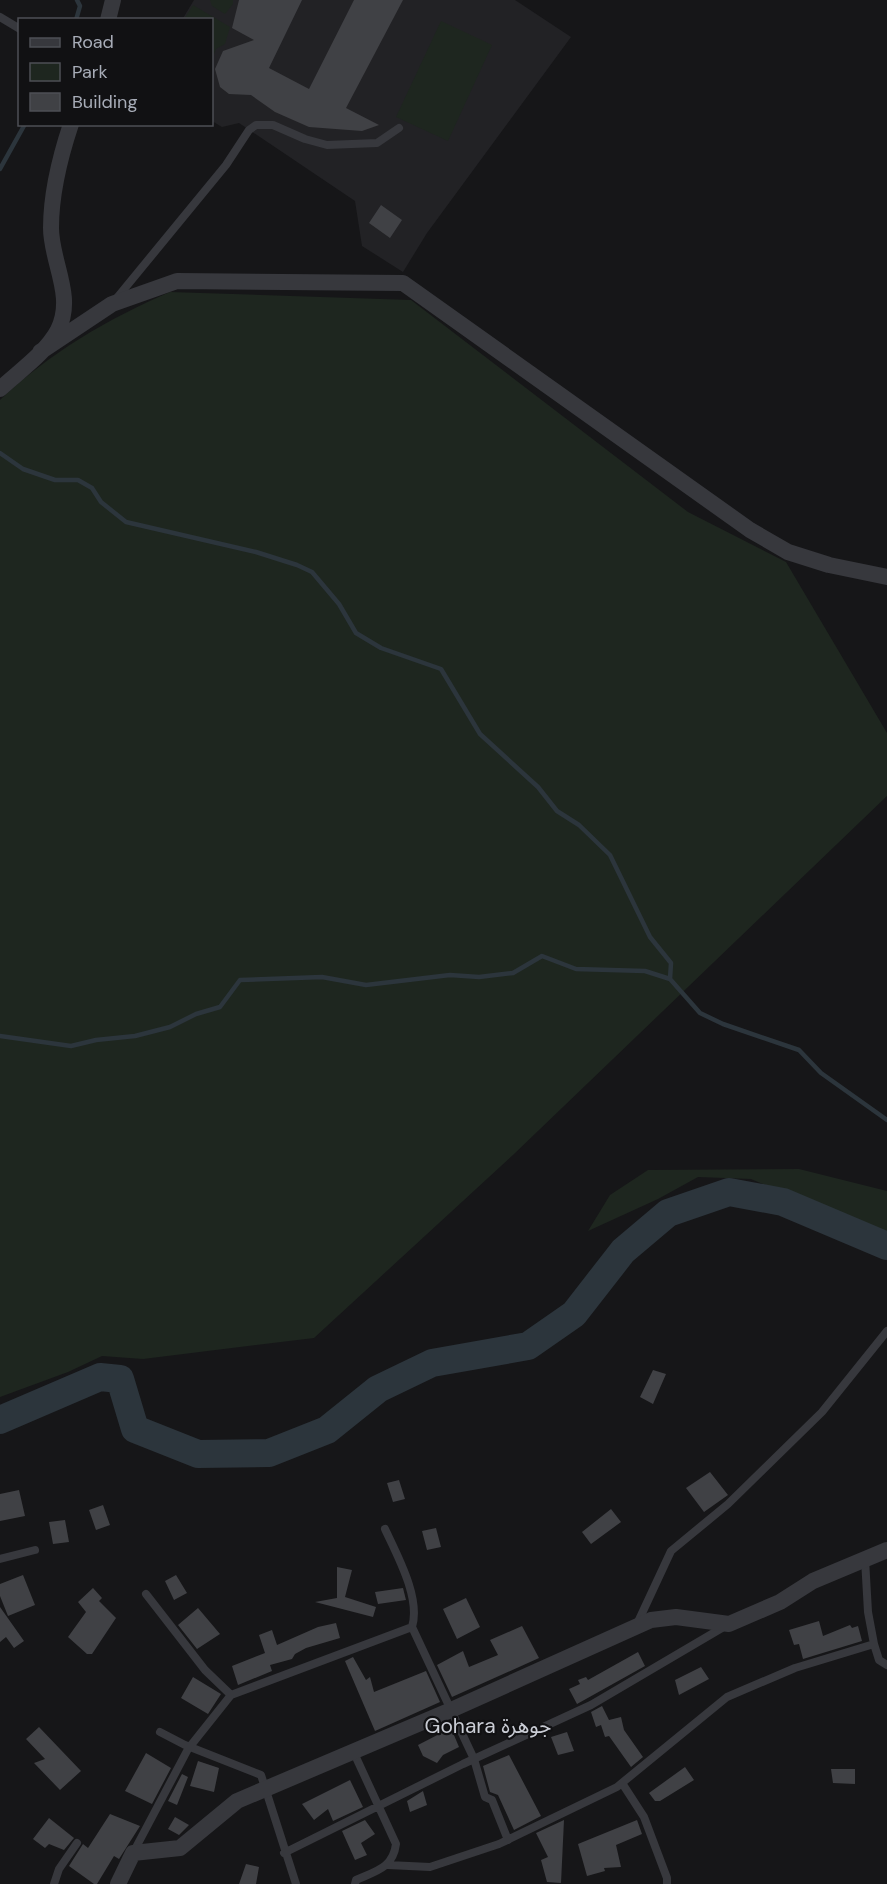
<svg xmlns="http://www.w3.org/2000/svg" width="887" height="1884" font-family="'DM Sans','Noto Sans Arabic',sans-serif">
  <rect width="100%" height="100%" fill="#161618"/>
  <path fill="#222225" d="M 194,0 L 515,0 L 571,37 L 427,233 L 403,272 L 362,246 L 355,201 L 239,123 L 222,127 L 212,121 L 212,20 L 182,20 Z"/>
  <path fill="#1e261f" d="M 210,0 L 233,0 L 233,4 L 225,14 L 212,6 Z
    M 193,5 L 230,27 L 225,44 L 216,49 L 212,59 L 212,20 L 184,19 Z
    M 441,21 L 492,45 L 448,141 L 396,117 Z
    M 170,292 L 411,300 L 688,512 L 786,562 L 887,733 L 887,796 L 514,1154 L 314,1338 L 143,1359 L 102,1356 L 68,1372 L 0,1397 L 0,400 C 48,354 109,318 170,292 Z
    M 799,1169 L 887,1191 L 887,1236 L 751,1179 L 698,1177 L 658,1199 L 588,1231 L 610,1195 L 648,1170 Z"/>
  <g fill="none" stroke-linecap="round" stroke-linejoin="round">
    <path stroke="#2c353c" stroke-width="4.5" d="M 76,20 L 80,6 L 77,0
      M 0,169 L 25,124
      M 0,453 L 23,469 L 55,480 L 78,480 L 92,488 L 101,502 L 126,522 L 256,552 L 297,565 L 312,572 L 339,604 L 356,633 L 381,648 L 441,669 L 480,734 L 538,787 L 557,811 L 579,825 L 610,855 L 650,937 L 671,963 L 670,979
      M 0,1036 L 71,1046 L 96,1040 L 135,1036 L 170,1027 L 196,1014 L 220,1007 L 240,980 L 322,977 L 366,985 L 450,975 L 479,977 L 513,973 L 542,956 L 576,969 L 645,971 L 670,979 L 700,1013 L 723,1024 L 799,1050 L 821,1073 L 887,1120"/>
    <path stroke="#2c353c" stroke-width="28" d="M 0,1420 L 100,1377 L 120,1379 L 135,1429 L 198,1454 L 269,1453 L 327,1430 L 378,1389 L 432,1363 L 528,1346 L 574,1314 L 623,1251 L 668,1213 L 729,1192 L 783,1202 L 887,1246"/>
  </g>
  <path fill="#404145" d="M 239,0 L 302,0 L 269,68 L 309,89 L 354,0 L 403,0 L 346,108 L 379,125 L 362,131 L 309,127 L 275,112 L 251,95 L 229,94 L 220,87 L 215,69 L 223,51 L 254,40 L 232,28 Z
    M 381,205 L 402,220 L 390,238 L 369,223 Z
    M 653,1370 L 666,1374 L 653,1404 L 640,1397 Z
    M 710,1472 L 728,1495 L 704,1512 L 686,1488 Z
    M 399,1480 L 405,1499 L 393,1502 L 387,1483 Z
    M 19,1490 L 25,1516 L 0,1521 L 0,1494 Z
    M 103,1505 L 110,1525 L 96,1530 L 89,1510 Z
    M 611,1509 L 621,1522 L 591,1544 L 582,1532 Z
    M 65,1520 L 69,1542 L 53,1544 L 49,1522 Z
    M 436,1528 L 441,1547 L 427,1550 L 422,1531 Z
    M 337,1567 L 352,1570 L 345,1597 L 376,1607 L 373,1617 L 315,1602 L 337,1598 Z
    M 23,1575 L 35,1605 L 8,1616 L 0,1596 L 0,1584 Z
    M 176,1575 L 187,1593 L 174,1600 L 165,1581 Z
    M 93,1588 L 102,1598 L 99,1601 L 116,1618 L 92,1654 L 87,1654 L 68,1637 L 86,1612 L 78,1602 Z
    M 403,1588 L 406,1600 L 378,1604 L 375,1592 Z
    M 466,1598 L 480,1627 L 457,1639 L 443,1609 Z
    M 0,1607 L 24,1641 L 14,1648 L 6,1637 L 0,1642 Z
    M 198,1608 L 220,1634 L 197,1649 L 178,1625 Z
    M 819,1621 L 823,1636 L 850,1625 L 852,1628 L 858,1626 L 862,1641 L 803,1659 L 799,1644 L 794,1645 L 789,1630 Z
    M 336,1623 L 340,1638 L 306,1648 L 295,1654 L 292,1659 L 270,1665 L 272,1671 L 238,1685 L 232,1666 L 265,1653 L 259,1635 L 272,1630 L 277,1645 L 318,1627 Z
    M 522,1626 L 539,1658 L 452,1697 L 437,1665 L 463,1651 L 469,1667 L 498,1655 L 490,1640 Z
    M 638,1652 L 645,1666 L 577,1704 L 569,1689 L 580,1684 L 578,1680 L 586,1677 L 588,1680 Z
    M 353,1657 L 366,1680 L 370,1677 L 374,1692 L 426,1671 L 440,1702 L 375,1731 L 345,1661 Z
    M 701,1667 L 709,1679 L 679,1695 L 675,1680 Z
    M 193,1677 L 221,1694 L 208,1714 L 181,1698 Z
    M 602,1706 L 609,1720 L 621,1717 L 624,1730 L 643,1757 L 631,1767 L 609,1736 L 605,1737 L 601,1725 L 596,1727 L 591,1712 Z
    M 39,1727 L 81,1771 L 60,1790 L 34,1763 L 45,1759 L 26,1739 Z
    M 451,1728 L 459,1747 L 443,1755 L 437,1763 L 423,1756 L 418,1745 Z
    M 567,1732 L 574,1751 L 558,1755 L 551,1737 Z
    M 146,1753 L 171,1768 L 152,1804 L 125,1791 Z
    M 509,1755 L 541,1816 L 514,1830 L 498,1795 L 490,1792 L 483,1766 Z
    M 198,1761 L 219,1768 L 214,1792 L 190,1786 Z
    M 685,1767 L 694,1780 L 660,1801 L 655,1801 L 649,1793 Z
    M 831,1769 L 855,1769 L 855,1784 L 833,1783 Z
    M 182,1774 L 188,1777 L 177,1805 L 168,1801 Z
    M 350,1780 L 363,1807 L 333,1821 L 328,1809 L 314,1820 L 302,1804 Z
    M 423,1791 L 427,1805 L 410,1812 L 407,1801 Z
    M 110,1814 L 140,1826 L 119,1859 L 114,1856 L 97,1884 L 94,1884 L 69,1866 L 83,1844 L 88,1848 Z
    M 175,1817 L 189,1825 L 179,1835 L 168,1829 Z
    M 49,1818 L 74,1838 L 64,1850 L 49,1844 L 45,1848 L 33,1839 Z
    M 365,1820 L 375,1834 L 361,1843 L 367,1855 L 355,1860 L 342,1831 Z
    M 564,1820 L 561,1883 L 547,1882 L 541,1860 L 548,1857 L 536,1833 Z
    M 637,1820 L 642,1834 L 616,1845 L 621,1867 L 604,1868 L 605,1871 L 587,1876 L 578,1844 Z
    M 246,1864 L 259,1867 L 256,1884 L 239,1884 Z"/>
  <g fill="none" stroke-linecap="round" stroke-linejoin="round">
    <path stroke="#37383d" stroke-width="8" d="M 0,17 L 20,29
      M 116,299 L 226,165 L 249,130 L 256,125 L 273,125 L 305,139 L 327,145 L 377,143 L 399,128
      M 0,1559 L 35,1550
      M 146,1594 L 205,1670 L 231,1695
      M 637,1624 L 671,1551 L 728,1504 L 822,1412 L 887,1331
      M 412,1627 L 474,1759 L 485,1797 L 492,1800 L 508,1840
      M 874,1644 L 879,1660 L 887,1665
      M 160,1732 L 185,1745 L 261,1775 L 296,1884
      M 354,1753 L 396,1844 C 393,1868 376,1871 356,1880 L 355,1884
      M 622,1783 L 644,1817 L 667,1878 L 667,1884
      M 133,1853 L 188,1749 L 231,1695 L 412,1627 C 421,1598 397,1555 385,1529
      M 284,1853 L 463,1764 L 591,1705 L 727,1625
      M 388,1865 L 430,1867 L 499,1844 L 617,1787 L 727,1697 L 795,1668 L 874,1644 L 868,1612 L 865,1559
      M 54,1884 L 59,1869 L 77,1843"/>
    <path stroke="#37383d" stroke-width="16" d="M 108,20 L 113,0
      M 40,352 L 112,304 L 177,281 L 403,283 L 750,530 L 788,552 L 829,565 L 887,577
      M 0,389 C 18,372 46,353 58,330 C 75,296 51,262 51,228 C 51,193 60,157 71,124
      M 118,1884 L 133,1853 L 180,1848 L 237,1801 L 451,1710 L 651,1620 L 676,1617 L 729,1624 L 780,1602 L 813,1581 L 887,1550"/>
  </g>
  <g text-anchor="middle" stroke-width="4.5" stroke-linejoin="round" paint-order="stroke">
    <g font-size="21" fill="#c9ccd4" stroke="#111113">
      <text x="488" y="1733">Gohara جوهرة</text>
    </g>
  </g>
  <rect x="18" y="18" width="195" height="108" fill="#111113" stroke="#4d4f55" stroke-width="1.5"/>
  <rect x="30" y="38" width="30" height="9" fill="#37383d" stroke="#4d4f55" stroke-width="1.5"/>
  <text x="72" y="48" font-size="18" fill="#a8adb8">Road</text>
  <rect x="30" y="63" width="30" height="18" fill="#1e261f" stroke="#4d4f55" stroke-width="1.5"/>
  <text x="72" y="78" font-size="18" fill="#a8adb8">Park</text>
  <rect x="30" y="93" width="30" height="18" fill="#404145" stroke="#4d4f55" stroke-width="1.5"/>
  <text x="72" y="108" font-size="18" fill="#a8adb8">Building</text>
</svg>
